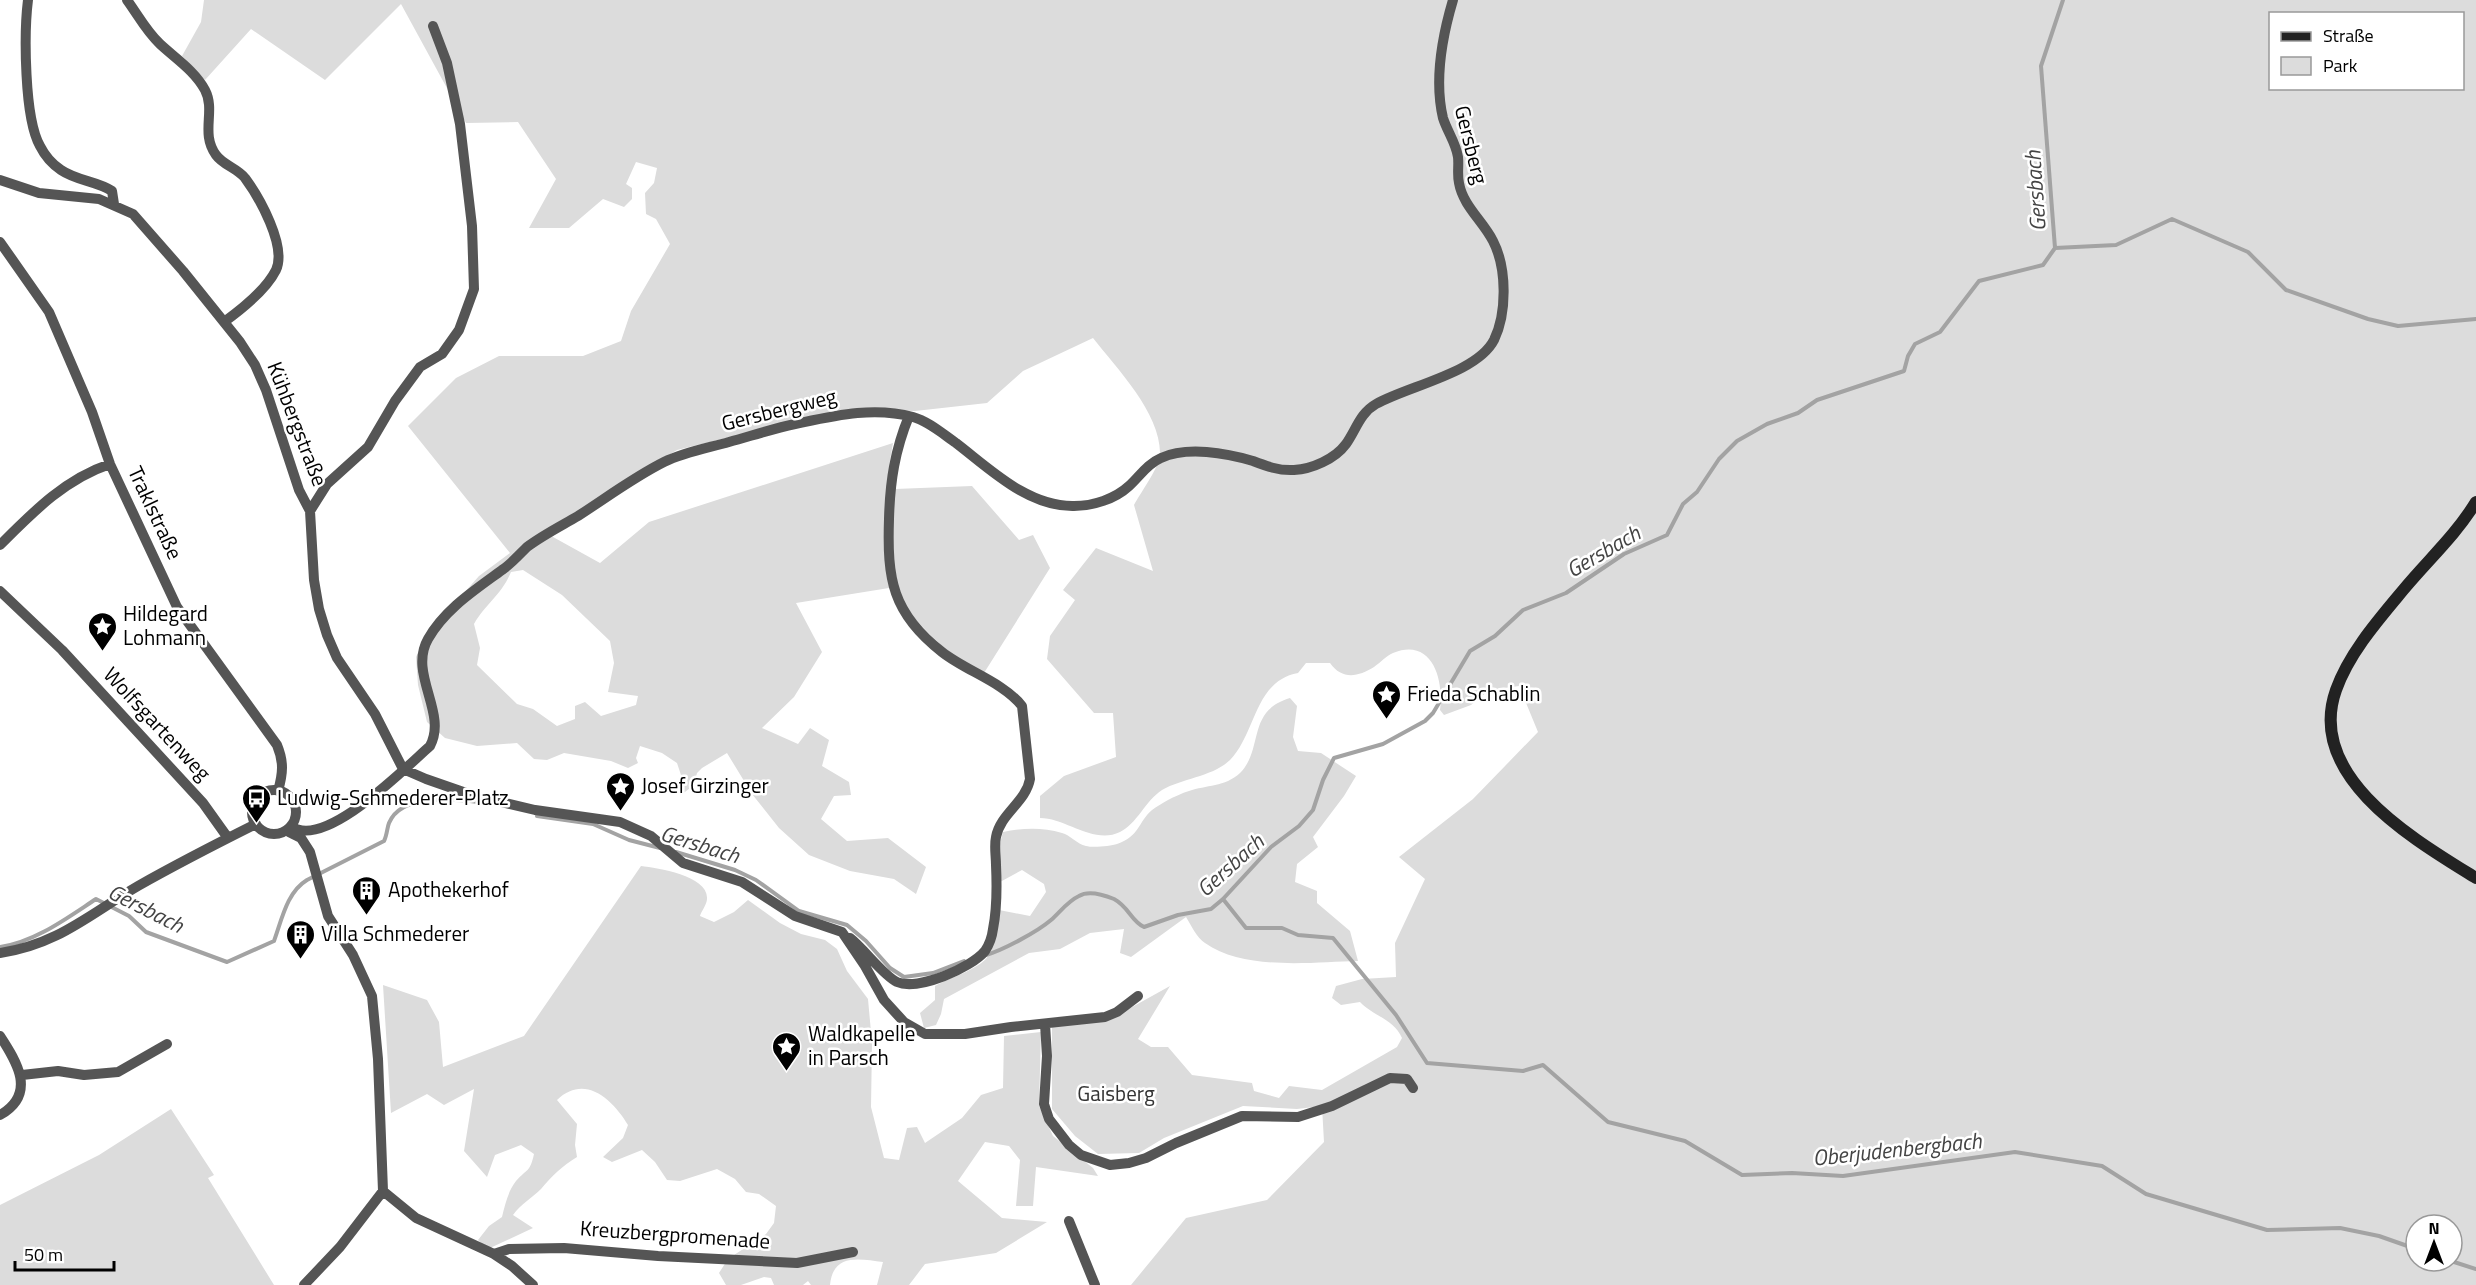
<svg xmlns="http://www.w3.org/2000/svg" width="2476" height="1285" font-family="'Titillium Web',sans-serif">
  <rect width="100%" height="100%" fill="#fff"/>
  <path fill="#dcdcdc" fill-rule="evenodd" d="M 204,0 L 2476,0 L 2476,1285 L 1131,1285 L 1186,1218 L 1267,1200 L 1324,1142 L 1322,1106 L 1297,1109 L 1243,1106 L 1164,1138 L 1139,1153 L 1098,1154 L 1075,1136 L 1052,1109 L 1052,1025 L 1116,1016 L 1170,986 L 1138,1039 L 1151,1047 L 1168,1047 L 1192,1075 L 1252,1083 L 1254,1091 L 1279,1098 L 1289,1086 L 1322,1090 L 1397,1047 L 1402,1038 C 1394,1019 1373,1016 1360,1002 L 1341,1005 L 1332,998 L 1336,986 L 1362,979 L 1396,977 L 1395,943 L 1425,879 L 1399,857 L 1473,799 L 1538,732 L 1519,686 L 1489,690 L 1471,705 L 1444,715 L 1440,710 C 1444,681 1433,637 1393,653 C 1386,656 1381,662 1374,667 C 1358,677 1342,680 1330,663 L 1306,663 L 1298,673 C 1254,681 1256,734 1230,760 C 1212,777 1183,778 1162,790 C 1145,801 1137,824 1120,832 C 1094,845 1066,818 1040,818 L 1040,796 L 1064,776 L 1116,757 L 1113,713 L 1094,713 L 1047,659 L 1050,636 L 1075,600 L 1063,590 L 1096,548 L 1153,571 L 1134,505 C 1140,494 1159,467 1160,456 C 1162,414 1117,369 1093,338 L 1023,371 L 987,403 L 915,411 L 840,410 L 677,450 L 544,532 L 600,563 L 649,522 L 893,443 L 889,466 L 895,489 L 972,486 L 1019,540 L 1033,535 L 1050,568 L 984,673 C 943,654 917,622 889,588 L 796,603 L 822,652 L 794,697 L 762,728 L 798,744 L 810,728 L 829,740 L 822,766 L 849,782 L 851,795 L 834,796 L 821,819 L 847,841 L 888,838 L 926,867 L 916,894 L 894,879 L 850,871 L 809,855 L 779,828 L 752,794 L 727,753 L 702,768 L 697,773 L 694,785 L 681,795 L 681,775 L 677,763 L 662,753 L 640,746 L 636,758 L 638,763 L 628,768 L 611,761 L 564,753 L 547,760 L 534,759 L 517,743 L 477,746 L 445,738 L 427,722 L 418,685 L 416,657 L 425,637 L 479,576 L 510,553 L 408,426 L 456,378 L 499,356 L 583,356 L 621,341 L 631,311 L 670,244 L 656,219 L 646,214 L 645,193 L 654,183 L 657,168 L 636,162 L 626,184 L 632,188 L 632,199 L 624,207 L 603,199 L 569,228 L 529,228 L 556,179 L 518,122 L 466,123 L 401,4 L 325,80 L 251,29 L 205,80 L 182,56 L 201,22 ZM 2270,14 L 2462,14 L 2462,88 L 2270,88 ZM 523,570 L 562,595 L 610,641 L 614,663 L 608,692 L 638,696 L 636,705 L 601,716 L 585,702 L 575,706 L 575,719 L 557,726 L 533,709 L 517,704 L 477,665 L 480,648 L 474,624 C 486,603 501,596 511,572 ZM 2416,1225 L 2452,1225 L 2452,1261 L 2416,1261 Z
    M 1290,698 L 1297,706 L 1293,737 L 1298,751 L 1321,753 L 1356,776 L 1344,796 L 1313,837 L 1318,847 L 1297,864 L 1295,882 L 1317,891 L 1317,903 L 1350,931 L 1358,961 C 1311,962 1245,971 1205,943 C 1197,938 1191,925 1186,917 L 1131,957 L 1120,953 L 1124,929 L 1090,933 L 1060,949 L 1029,953 L 944,999 L 941,1014 L 936,1025 L 924,1028 L 920,1013 L 935,1000 L 935,986 C 949,978 980,969 988,956 C 996,944 998,924 999,910 L 1030,916 L 1046,892 L 1044,884 L 1022,870 L 1000,882 L 1000,843 L 1003,832 C 1023,828 1042,827 1062,833 C 1070,835 1077,844 1086,846 C 1093,848 1111,846 1117,844 C 1140,836 1138,822 1152,810 C 1157,806 1163,803 1168,800 C 1174,797 1182,793 1189,791 C 1206,785 1225,787 1240,773 C 1264,749 1246,711 1290,698 Z
    M 641,866 C 658,868 709,876 707,899 C 707,904 701,912 700,916 L 714,922 L 734,912 L 748,900 L 780,923 L 801,934 L 825,940 L 837,949 L 847,971 L 868,999 L 872,1043 L 871,1107 L 884,1158 L 899,1160 L 907,1128 L 917,1127 L 925,1143 L 962,1118 L 981,1095 L 1003,1088 L 1004,1036 L 1041,1032 L 1039,1106 L 1053,1136 L 1093,1168 L 1098,1176 L 1036,1167 L 1033,1206 L 1016,1206 L 1020,1160 L 1009,1146 L 985,1142 L 958,1181 L 1002,1218 L 1047,1222 L 996,1253 L 925,1264 L 909,1285 L 877,1285 L 883,1262 C 859,1259 833,1253 830,1285 L 811,1285 L 808,1281 L 803,1285 L 774,1285 L 771,1278 L 764,1277 L 741,1285 L 726,1285 L 719,1273 L 728,1259 L 766,1234 L 774,1223 L 776,1206 L 759,1194 L 746,1192 L 735,1179 L 717,1169 L 680,1181 L 667,1180 L 655,1162 L 642,1150 L 612,1162 L 603,1157 L 623,1138 L 628,1125 C 613,1100 585,1073 557,1100 L 577,1124 L 575,1145 L 577,1157 C 562,1166 552,1176 541,1189 C 532,1198 521,1204 513,1215 L 533,1228 L 490,1248 L 483,1245 L 478,1240 L 489,1226 L 502,1217 C 505,1205 508,1191 516,1181 C 528,1168 530,1172 534,1154 L 521,1145 L 495,1155 L 487,1177 L 464,1151 L 474,1089 L 444,1105 L 427,1094 L 391,1113 L 383,985 L 427,1000 L 439,1022 L 443,1067 L 524,1036 Z
    M 171,1109 L 214,1175 L 208,1178 L 274,1285 L 0,1285 L 0,1205 L 99,1155 Z"/>
  <g fill="none" stroke-linecap="round" stroke-linejoin="round">
    <path stroke="#a3a3a3" stroke-width="4" d="M 2055,248 L 2116,245 L 2172,219 L 2248,252 L 2286,290 L 2368,319 L 2398,326 L 2476,319
      M 537,816 L 593,824 L 629,840 L 660,848
      M 676,852 L 735,870 L 756,880 L 799,911 L 847,925 L 866,941 L 890,968 L 904,977 L 933,973 L 964,961
      M 1223,899 L 1246,928 L 1282,928 L 1298,935 L 1333,938 L 1396,1015 L 1427,1063 L 1523,1071 L 1543,1065 L 1608,1122 L 1685,1141 L 1742,1175 L 1792,1173 L 1843,1176 L 2015,1152 L 2102,1166 L 2146,1194 L 2267,1230 L 2340,1228 L 2379,1236 L 2416,1249
      M 0,947 C 35,942 67,918 96,899 L 129,916 L 146,932 L 227,962 L 274,941 C 282,919 287,892 307,880 L 384,841 C 387,835 387,828 389,823 C 402,791 460,800 486,803
      M 986,955 C 1003,950 1037,932 1051,920 C 1060,912 1068,901 1079,896 C 1089,890 1104,895 1114,899 C 1129,907 1131,921 1144,927 L 1178,915 L 1211,909 L 1223,899 L 1271,847 L 1299,826 L 1313,810 L 1323,780 L 1334,758 L 1383,744 L 1425,721 L 1433,713 L 1470,651 L 1495,636 L 1523,610 L 1566,593 L 1624,554 L 1667,535 L 1683,504 L 1697,492 L 1719,459 L 1737,441 L 1767,424 L 1798,413 L 1817,400 L 1904,371 L 1908,356 L 1915,344 L 1940,332 L 1979,281 L 2043,265 L 2055,248 L 2041,66 L 2063,0
      M 2451,1261 L 2476,1269"/>
    <path stroke="#555" stroke-width="10" d="M 28,0 C 24,32 24,118 40,146 C 45,156 52,164 61,170 C 77,181 97,181 112,191 L 114,204
      M 127,0 C 138,15 146,31 160,44 C 175,58 195,71 205,90 C 216,111 200,133 216,155 C 223,165 237,168 245,178 C 259,197 287,246 276,270 C 266,290 242,309 224,322
      M 0,180 L 39,193 L 99,199 L 133,214 L 183,271 L 240,342 L 255,365 L 266,390 L 299,490 L 310,511 L 314,580 L 319,609 L 327,635 L 337,658 L 375,714 L 403,769
      M 0,242 L 49,312 L 92,412 L 110,464 L 177,607 L 277,745 C 284,762 283,773 278,791
      M 310,511 L 327,484 L 368,447 L 395,401 L 420,367 L 442,354 L 459,330 L 474,289 L 472,226 L 460,124 L 447,63 L 433,26
      M 0,545 C 33,512 65,479 110,464
      M 0,591 L 62,650 L 203,803 L 228,838
      M 403,769 L 426,779 L 472,795 L 535,810 L 620,822 L 651,836 L 683,863 L 742,882 L 795,916 L 842,932 L 865,966 L 884,1000 L 904,1022 L 925,1034 L 965,1034 L 1011,1027 L 1105,1017 L 1117,1012 L 1138,996
      M252 812a22 22 0 1 1 44 0a22 22 0 1 1-44 0Z
      M 291,826 C 324,851 406,767 430,746 C 448,713 408,674 428,639 C 445,609 475,590 502,570 C 511,564 519,555 527,547 C 543,535 561,526 578,516 C 606,498 634,477 664,462 C 685,452 708,448 729,442 C 751,436 772,429 795,424 C 833,416 873,406 913,417 C 928,421 943,434 956,443 C 990,469 1028,507 1074,506 C 1093,506 1115,499 1129,486 C 1140,476 1147,464 1161,458 C 1187,446 1226,453 1253,461 C 1266,466 1279,471 1294,470 C 1312,469 1335,459 1346,444 C 1356,430 1360,413 1376,404 C 1408,386 1477,373 1494,340 C 1507,313 1507,268 1493,241 C 1483,221 1463,206 1459,183 C 1457,174 1459,166 1458,157 C 1456,143 1447,131 1443,118 C 1434,80 1442,37 1453,0
      M 289,832 L 301,838 L 310,852 L 328,916 L 353,955 L 372,996 L 378,1059 L 383,1191 L 416,1218 L 494,1254 L 512,1266 L 533,1285
      M 850,938 C 864,949 884,976 897,982 C 918,991 971,968 985,951 C 989,945 992,937 993,929 C 997,909 997,886 996,865 C 996,856 994,846 996,837 C 1000,814 1026,802 1030,779 L 1022,706 C 1003,682 966,671 942,652 C 892,613 887,579 889,519 C 890,481 895,450 909,416
      M 0,953 C 57,945 90,914 138,886 C 177,864 216,844 256,824
      M 1045,1024 L 1047,1056 L 1044,1104 L 1049,1119 L 1069,1145 L 1081,1155 L 1110,1165 L 1129,1163 L 1146,1158 L 1176,1143 L 1242,1116 L 1298,1117 L 1332,1106 L 1390,1078 L 1407,1079 L 1413,1088
      M 0,1036 C 17,1062 37,1094 0,1115
      M 22,1075 L 58,1071 L 84,1075 L 118,1072 L 167,1044
      M 1069,1221 L 1095,1285
      M 494,1254 L 509,1249 L 564,1248 L 658,1256 L 797,1263 L 853,1252
      M 304,1285 L 340,1247 L 383,1191"/>
    <path stroke="#222" stroke-width="12" d="M 2476,502 C 2455,536 2429,559 2404,589 C 2379,619 2349,653 2336,690 C 2305,777 2415,840 2476,878"/>
  </g>
  <defs>
    <symbol id="sight-pin" viewBox="-11 -11 22 30"><path d="M0 17L-7.5 6A9.5 9.5 0 1 1 7.5 6Z" fill="#000" stroke="#fff"/><path d="M0-6L1.8-2.2L6-1.7L2.9 1.2L3.7 5.4L0 3.3L-3.7 5.4L-2.9 1.2L-6-1.7L-1.8-2.2Z" fill="#fff"/></symbol>
    <symbol id="bus-pin" viewBox="-11 -11 22 30"><path d="M0 17L-7.5 6A9.5 9.5 0 1 1 7.5 6Z" fill="#000" stroke="#fff"/><path d="M-5-6H5V4H4V6H2V4H-2V6H-4V4H-5ZM-3.5-4V0h7V-4ZM-3.5 1.2v1.5H-2V1.2ZM2 1.2v1.5H3.5V1.2Z" fill="#fff"/></symbol>
    <symbol id="building-pin" viewBox="-11 -11 22 30"><path d="M0 17L-7.5 6A9.5 9.5 0 1 1 7.5 6Z" fill="#000" stroke="#fff"/><path d="M-4-6H4V6H1V3H-1V6H-4ZM-2.5-4.3h1.7v1.8h-1.7ZM.8-4.3h1.7v1.8H.8ZM-2.5-1h1.7V.8h-1.7ZM.8-1h1.7V.8H.8Z" fill="#fff"/></symbol>
  </defs>
  <g fill-rule="evenodd">
    <use href="#sight-pin" x="86" y="610" width="33" height="45"/>
    <use href="#sight-pin" x="1370" y="678" width="33" height="45"/>
    <use href="#sight-pin" x="604" y="770" width="33" height="45"/>
    <use href="#bus-pin" x="240" y="782" width="33" height="45"/>
    <use href="#building-pin" x="350" y="874" width="33" height="45"/>
    <use href="#building-pin" x="284" y="918" width="33" height="45"/>
    <use href="#sight-pin" x="770" y="1030" width="33" height="45"/>
  </g>
  <g text-anchor="middle" stroke-width="5" stroke-linejoin="round" paint-order="stroke">
    <g font-size="21" fill="#000" stroke="#fff">
      <text transform="translate(1471 145) rotate(76)" y="7">Gersberg</text>
      <text transform="translate(779 410) rotate(-14)" y="7">Gersbergweg</text>
      <text transform="translate(297 424) rotate(69)" y="7">Kühbergstraße</text>
      <text transform="translate(155 513) rotate(65)" y="7">Traklstraße</text>
      <text transform="translate(157 724) rotate(47)" y="7">Wolfsgartenweg</text>
      <text transform="translate(675 1235) rotate(4)" y="7">Kreuzbergpromenade</text>
    </g>
    <g font-size="21" fill="#000" stroke="#fff" text-anchor="start">
      <text x="123" y="621">Hildegard<tspan x="123" dy="24">Lohmann</tspan></text>
      <text x="1407" y="701">Frieda Schablin</text>
      <text x="641" y="793">Josef Girzinger</text>
      <text x="277" y="805">Ludwig-Schmederer-Platz</text>
      <text x="388" y="897">Apothekerhof</text>
      <text x="321" y="941">Villa Schmederer</text>
      <text x="808" y="1041">Waldkapelle<tspan x="808" dy="24">in Parsch</tspan></text>
    </g>
    <g font-size="21" fill="#333" stroke="#fff">
      <text x="1116" y="1101">Gaisberg</text>
    </g>
    <g font-size="22" font-style="italic" fill="#444" stroke="#fff">
      <text transform="translate(2035 191) rotate(-94)" y="8">Gersbach</text>
      <text transform="translate(1603 551) rotate(-30)" y="8">Gersbach</text>
      <text transform="translate(700 844) rotate(17)" y="8">Gersbach</text>
      <text transform="translate(1230 865) rotate(-42)" y="8">Gersbach</text>
      <text transform="translate(146 908) rotate(27)" y="8">Gersbach</text>
      <text transform="translate(1897 1149) rotate(-6)" y="8">Oberjudenbergbach</text>
    </g>
  </g>
  <rect x="2269" y="12" width="195" height="78" fill="#ffffff" stroke="#999999" stroke-width="1.5"/>
  <rect x="2281" y="32" width="30" height="9" fill="#222222" stroke="#999999" stroke-width="1.5"/>
  <text x="2323" y="42" font-size="18" fill="#000000">Straße</text>
  <rect x="2281" y="57" width="30" height="18" fill="#dcdcdc" stroke="#999999" stroke-width="1.5"/>
  <text x="2323" y="72" font-size="18" fill="#000000">Park</text>
  <g transform="translate(2434 1243)"><circle r="28" fill="#ffffff" stroke="#999999" stroke-width="1.5"/>
  <path d="M0-4.5L10 22L0 15L-10 22Z" fill="#000000"/>
  <text y="-9" font-size="16" font-weight="bold" text-anchor="middle" fill="#000000">N</text>
  </g>
  <path d="M15 1261v9h99v-9" fill="none" stroke="#000000" stroke-width="3"/>
  <text x="24" y="1261" font-size="18" fill="#000000" stroke="#ffffff" stroke-width="4.5" paint-order="stroke">50 m</text>
</svg>
